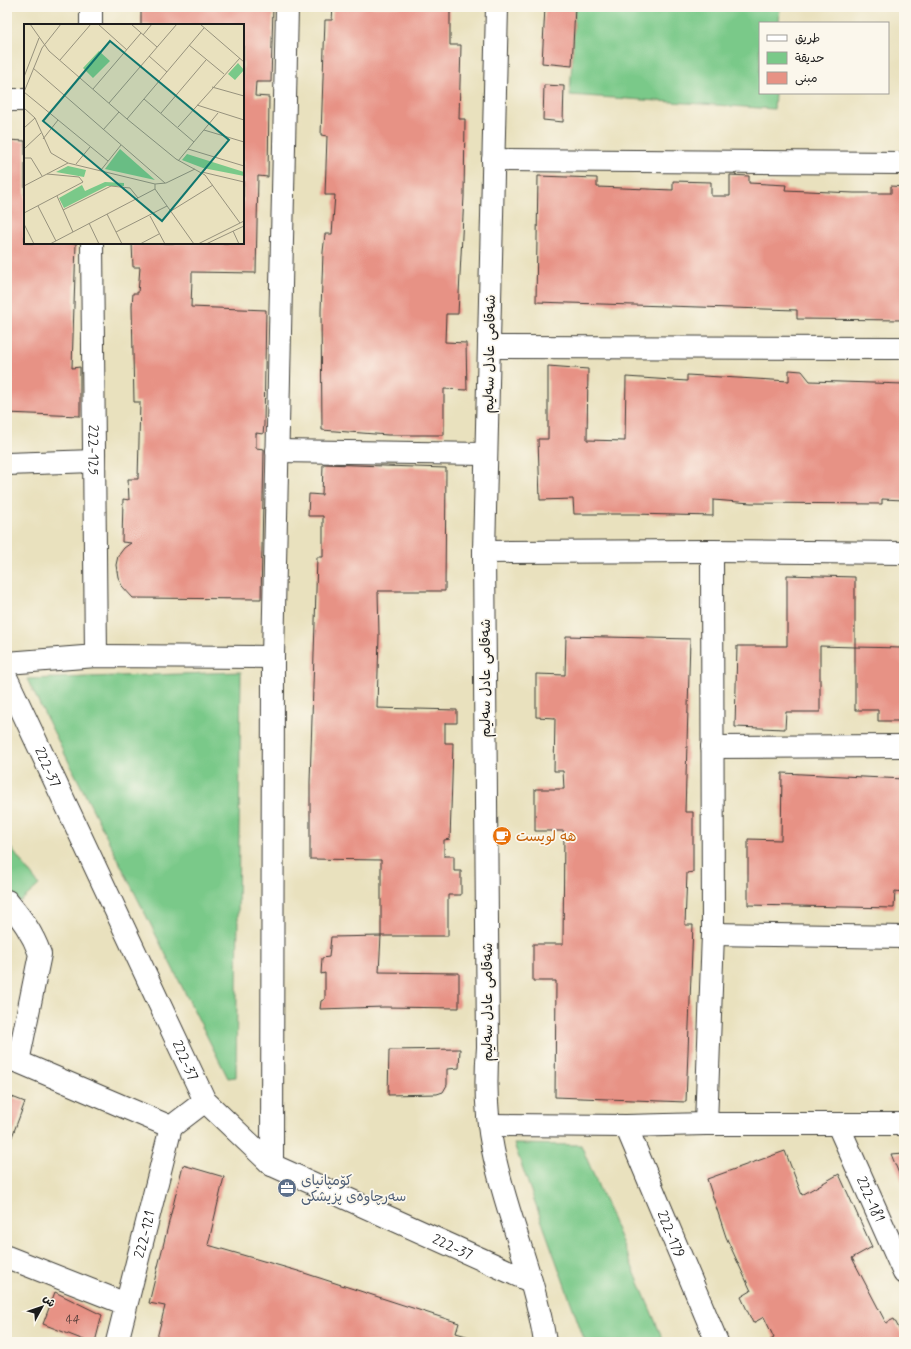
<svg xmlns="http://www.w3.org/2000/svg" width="911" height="1349" font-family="Mynerve,'Playpen Sans Arabic',sans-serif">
  <rect width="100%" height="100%" fill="#fbf7ec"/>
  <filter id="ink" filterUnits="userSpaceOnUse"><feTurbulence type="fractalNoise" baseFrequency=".025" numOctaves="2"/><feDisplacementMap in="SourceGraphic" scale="8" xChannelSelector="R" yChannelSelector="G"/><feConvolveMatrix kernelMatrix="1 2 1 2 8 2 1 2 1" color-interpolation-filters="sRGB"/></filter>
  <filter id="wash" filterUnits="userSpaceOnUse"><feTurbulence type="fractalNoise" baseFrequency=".012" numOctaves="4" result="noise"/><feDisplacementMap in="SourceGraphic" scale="16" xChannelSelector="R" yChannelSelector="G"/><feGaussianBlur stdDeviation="0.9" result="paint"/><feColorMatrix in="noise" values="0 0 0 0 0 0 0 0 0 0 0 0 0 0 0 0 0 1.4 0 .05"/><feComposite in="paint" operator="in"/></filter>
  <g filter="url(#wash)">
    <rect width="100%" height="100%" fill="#e9e1be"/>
    <path fill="#7ac989" stroke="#4b7252" d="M 575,7 L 780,7 L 779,23 L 760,23 L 760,93 L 775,93 L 774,109 L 570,95 Z
      M 241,672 L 236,1077 L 228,1078 L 27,679 Z
      M 7,843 L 39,885 L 20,902 L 7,887 Z
      M 514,1144 L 581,1145 L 664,1342 L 586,1342 L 583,1336 Z"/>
    <g id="blocks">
      <path fill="#e79285" d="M 141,7 L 273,7 L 271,82 L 256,82 L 255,96 L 269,97 L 268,177 L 258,176 L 256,273 L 192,272 L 192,279 L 191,307 L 266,310 L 264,425 L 263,434 L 256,433 L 256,448 L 264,449 L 261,599 L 133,598 L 122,586 L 118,577 L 116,565 L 118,556 L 124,548 L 131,543 L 122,542 L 123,499 L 129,500 L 128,479 L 138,479 L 140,402 L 134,402 L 132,306 L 133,293 L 138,293 L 140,267 L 133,267 L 132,243 L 243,243 L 243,25 L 141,25 Z
        M 333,7 L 463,7 L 463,9 L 450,9 L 450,45 L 461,45 L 459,119 L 465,119 L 464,196 L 458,314 L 446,314 L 445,342 L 466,343 L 467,390 L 444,389 L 444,435 L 388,435 L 322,430 L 321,311 L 323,252 L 325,234 L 332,234 L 335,195 L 325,195 L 327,136 L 321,135 L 325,20 L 332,20 Z
        M 545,7 L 575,7 L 572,66 L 542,63 Z
        M 544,85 L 564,86 L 563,122 L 543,120 Z
        M 7,140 L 25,141 L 25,243 L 76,243 L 72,368 L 80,367 L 80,416 L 7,413 Z
        M 730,175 L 749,176 L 749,183 L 786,185 L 785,190 L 854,193 L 891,193 L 891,186 L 904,187 L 904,320 L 797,319 L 797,310 L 536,302 L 538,176 L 597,178 L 597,187 L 673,190 L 673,181 L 711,182 L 711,196 L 730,196 Z
        M 548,366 L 588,369 L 587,440 L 625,441 L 626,377 L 687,381 L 687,375 L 789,381 L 789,370 L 802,371 L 810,381 L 904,384 L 904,500 L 882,499 L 882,504 L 751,503 L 713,500 L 713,516 L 635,514 L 574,514 L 573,499 L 540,500 L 538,439 L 548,439 Z
        M 323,464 L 446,468 L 445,591 L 378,591 L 379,635 L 377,708 L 457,710 L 457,723 L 445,723 L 445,743 L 453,743 L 452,780 L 450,839 L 444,840 L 444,856 L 454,856 L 454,871 L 461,871 L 461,895 L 448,895 L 448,936 L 381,936 L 379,972 L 459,973 L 459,1008 L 384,1007 L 320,1009 L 321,1001 L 325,999 L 325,973 L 321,974 L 322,958 L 329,957 L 331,937 L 381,936 L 381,860 L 310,859 L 310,782 L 316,590 L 317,557 L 323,557 L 323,516 L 308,516 L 309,494 L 322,495 Z
        M 787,575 L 855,577 L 855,647 L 820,646 L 820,712 L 786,712 L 785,729 L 735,727 L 737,646 L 787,646 Z
        M 902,596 L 904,596 L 904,721 L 878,721 L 878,710 L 855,710 L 855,647 L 902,648 Z
        M 566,636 L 690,639 L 685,812 L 693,812 L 693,872 L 687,873 L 685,925 L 693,925 L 686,1102 L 555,1097 L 556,981 L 533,981 L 533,944 L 563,944 L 564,831 L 535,831 L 535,789 L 564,789 L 563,771 L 554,771 L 555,718 L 536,717 L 536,674 L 565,675 Z
        M 782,773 L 904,779 L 904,892 L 895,891 L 894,908 L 748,905 L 748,839 L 781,840 Z
        M 460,1049 L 459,1068 L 447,1069 L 447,1085 L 443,1092 L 437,1094 L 388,1095 L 389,1050 Z
        M 7,1095 L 25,1102 L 7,1150 Z
        M 785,1151 L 802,1195 L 839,1174 L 872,1247 L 852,1258 L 886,1323 L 894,1319 L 904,1338 L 904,1342 L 767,1342 L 774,1338 L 764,1317 L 753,1323 L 741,1297 L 751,1291 L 726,1237 L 707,1179 Z
        M 904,1153 L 904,1186 L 891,1154 Z
        M 183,1165 L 224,1177 L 208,1245 L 298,1271 L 459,1323 L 456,1333 L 480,1340 L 480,1342 L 156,1342 L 165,1306 L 149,1303 Z
        M 55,1292 L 102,1315 L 95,1342 L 89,1342 L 43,1324 Z"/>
    </g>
  </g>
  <g filter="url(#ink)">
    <use href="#blocks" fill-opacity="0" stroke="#3b3a34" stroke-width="1"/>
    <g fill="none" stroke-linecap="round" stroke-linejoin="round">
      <defs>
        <g id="street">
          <path d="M 91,7 L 91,25"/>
          <path d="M 7,100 L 25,100"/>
          <path d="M 493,160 L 904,163"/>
          <path id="s1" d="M 92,243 L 96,656"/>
          <path d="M 489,347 L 904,348"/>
          <path d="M 277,451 L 486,454"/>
          <path d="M 7,464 L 94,461"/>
          <path d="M 484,552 L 712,551 L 904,553"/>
          <path d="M 7,663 L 96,656 L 273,657"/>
          <path d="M 712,747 L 904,746"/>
          <path d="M 7,901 C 22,919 32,932 40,954 L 18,1062"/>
          <path d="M 713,934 L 904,937"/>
          <path d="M 7,1057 L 171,1127 L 205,1101"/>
          <path d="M 706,1124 L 713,934 L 712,551"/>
          <path d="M 489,1125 L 626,1126 L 706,1124 L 904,1124"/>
          <path id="s2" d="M 838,1125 L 904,1273"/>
          <path id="s3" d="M 626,1126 L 717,1342"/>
          <path d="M 272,1165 L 273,657 L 287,7"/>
          <path d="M 7,1257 L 126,1304"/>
          <path id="s4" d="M 117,1342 L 171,1127"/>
        </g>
        <g id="secondary">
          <path d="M 497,7 L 484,552 L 488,1047 C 485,1082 486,1116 493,1150 C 506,1215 535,1276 545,1342"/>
          <path id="s5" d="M 7,679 L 205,1101 L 272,1165 L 530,1281"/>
        </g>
      </defs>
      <use href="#street" stroke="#3b3a34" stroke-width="24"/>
      <use href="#secondary" stroke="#3b3a34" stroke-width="24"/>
      <use href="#street" stroke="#fff" stroke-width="22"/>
      <use href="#secondary" stroke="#fff" stroke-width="22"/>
    </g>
  </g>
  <defs>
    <symbol id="cafe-disc" viewBox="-11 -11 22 22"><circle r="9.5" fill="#e8710a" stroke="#fbf7ec"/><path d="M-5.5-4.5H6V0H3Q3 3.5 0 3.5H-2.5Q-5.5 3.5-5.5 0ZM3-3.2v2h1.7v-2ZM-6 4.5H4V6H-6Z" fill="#fff"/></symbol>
    <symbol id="office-disc" viewBox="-11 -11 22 22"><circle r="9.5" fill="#5c6f8a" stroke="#fbf7ec"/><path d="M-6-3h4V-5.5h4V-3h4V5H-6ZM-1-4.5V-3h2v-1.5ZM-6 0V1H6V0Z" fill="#fff"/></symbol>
  </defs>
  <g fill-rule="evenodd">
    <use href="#cafe-disc" x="491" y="825" width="22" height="22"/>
    <use href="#office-disc" x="276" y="1177" width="22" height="22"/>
  </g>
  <g text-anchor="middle" stroke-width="3.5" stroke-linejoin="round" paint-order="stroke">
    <g font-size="12" fill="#4f3a36">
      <text x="73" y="1323">44</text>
    </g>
    <g font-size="14" fill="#1c1c1c" stroke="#fbf7ec">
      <text transform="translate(489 354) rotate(-89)" y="5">شەقامی عادل سەلیم</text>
      <text dy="5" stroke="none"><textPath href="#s1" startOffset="207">222-125</textPath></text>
      <text transform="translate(485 678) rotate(-90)" y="5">شەقامی عادل سەلیم</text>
      <text dy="5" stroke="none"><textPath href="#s5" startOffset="97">222-37</textPath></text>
      <text transform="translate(487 1002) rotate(-90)" y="5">شەقامی عادل سەلیم</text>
      <text dy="5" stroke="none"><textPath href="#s5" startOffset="421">222-37</textPath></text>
      <text dy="5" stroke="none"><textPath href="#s2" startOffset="81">222-181</textPath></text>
      <text dy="5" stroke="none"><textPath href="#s4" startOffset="111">222-121</textPath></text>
      <text dy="5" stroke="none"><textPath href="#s3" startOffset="117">222-179</textPath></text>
      <text dy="5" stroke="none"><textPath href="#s5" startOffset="757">222-37</textPath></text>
    </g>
    <g font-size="14" fill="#c56008" stroke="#fbf7ec" text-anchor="start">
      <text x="516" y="841">هه لويست</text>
    </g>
    <g font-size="14" fill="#4e5e75" stroke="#fbf7ec" text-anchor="start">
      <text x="301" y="1185">کۆمپانیای<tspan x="301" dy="16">سەرچاوەی پزیشکی</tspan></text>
    </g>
  </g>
  <g transform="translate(24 24)">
    <rect width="220" height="220" fill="#e9e1be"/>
    <path d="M 75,27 L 86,37 L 69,54 L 59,44 ZM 214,39 L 220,46 L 211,56 L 204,50 ZM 96,125 L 131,156 L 81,145 ZM 163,130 L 220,148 L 220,152 L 179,144 L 158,136 ZM 44,142 L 62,146 L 60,153 L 32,148 ZM 81,158 L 100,159 L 100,162 L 83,162 L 40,184 L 35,174 L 58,161 L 61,167 Z" fill="#7ac989"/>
    <path fill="none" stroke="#97927d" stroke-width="1" d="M 6,0 L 25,27 L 103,95 L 152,135 L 181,151 L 216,199M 74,0 L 103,26M 107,0 L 133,23M 176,0 L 220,38M 119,11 L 128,0M 165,21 L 200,50M 125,32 L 143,48M 36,36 L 67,0M 9,44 L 141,159M 0,53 L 15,14M 188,63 L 220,72M 69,65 L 117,9M 0,68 L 84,137M 0,68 L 18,24 L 37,0M 120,75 L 170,118M 85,79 L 153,0M 173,81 L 220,96M 0,84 L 11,94 L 27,129 L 44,139 L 131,160 L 142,159 L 171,145M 137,89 L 182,36M 103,95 L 180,4M 154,103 L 216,34M 0,104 L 11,94M 79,106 L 95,88M 180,106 L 220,118M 19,115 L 34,96M 0,125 L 17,109M 164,125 L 220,142M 0,134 L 7,134 L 18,152M 154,137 L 194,89M 52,140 L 66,123M 77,146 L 97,121M 178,148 L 220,158M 0,162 L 44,139M 131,165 L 170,220M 33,172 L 49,208M 14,182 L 32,217M 39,186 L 87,162 L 106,164 L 114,174M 147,187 L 189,161M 0,189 L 59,158 L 55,153 L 23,150M 83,190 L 98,220M 126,192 L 141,220M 65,199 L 75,220M 0,200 L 10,220M 209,207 L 215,220M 92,208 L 143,182M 26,220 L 131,165 L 131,160M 116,220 L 135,210M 174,220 L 220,197M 182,220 L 220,202"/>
    <path fill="#0f766e" fill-opacity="0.15" stroke="#0f766e" stroke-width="2" d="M 86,17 L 205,116 L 138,197 L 19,97 Z"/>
    <rect width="220" height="220" fill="none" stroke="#1c1c1c" stroke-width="2"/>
  </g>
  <rect width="911" height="1349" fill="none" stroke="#fbf7ec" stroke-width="24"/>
  <rect x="759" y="22" width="130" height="72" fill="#fbf7ec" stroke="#a29f99"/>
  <rect x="767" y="35" width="20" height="6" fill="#ffffff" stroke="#a29f99"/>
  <text x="795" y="42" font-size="12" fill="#1c1c1c">طريق</text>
  <rect x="767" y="52" width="20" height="12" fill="#7ac989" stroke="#a29f99"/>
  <text x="795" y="62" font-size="12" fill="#1c1c1c">حديقة</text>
  <rect x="767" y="72" width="20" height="12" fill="#e79285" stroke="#a29f99"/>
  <text x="795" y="82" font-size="12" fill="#1c1c1c">مبنى</text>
  <g transform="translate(42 1307) rotate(50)" stroke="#fbf7ec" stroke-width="3" paint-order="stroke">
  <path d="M0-3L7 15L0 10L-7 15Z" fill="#1c1c1c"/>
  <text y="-6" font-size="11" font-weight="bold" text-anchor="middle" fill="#1c1c1c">ش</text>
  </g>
</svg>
